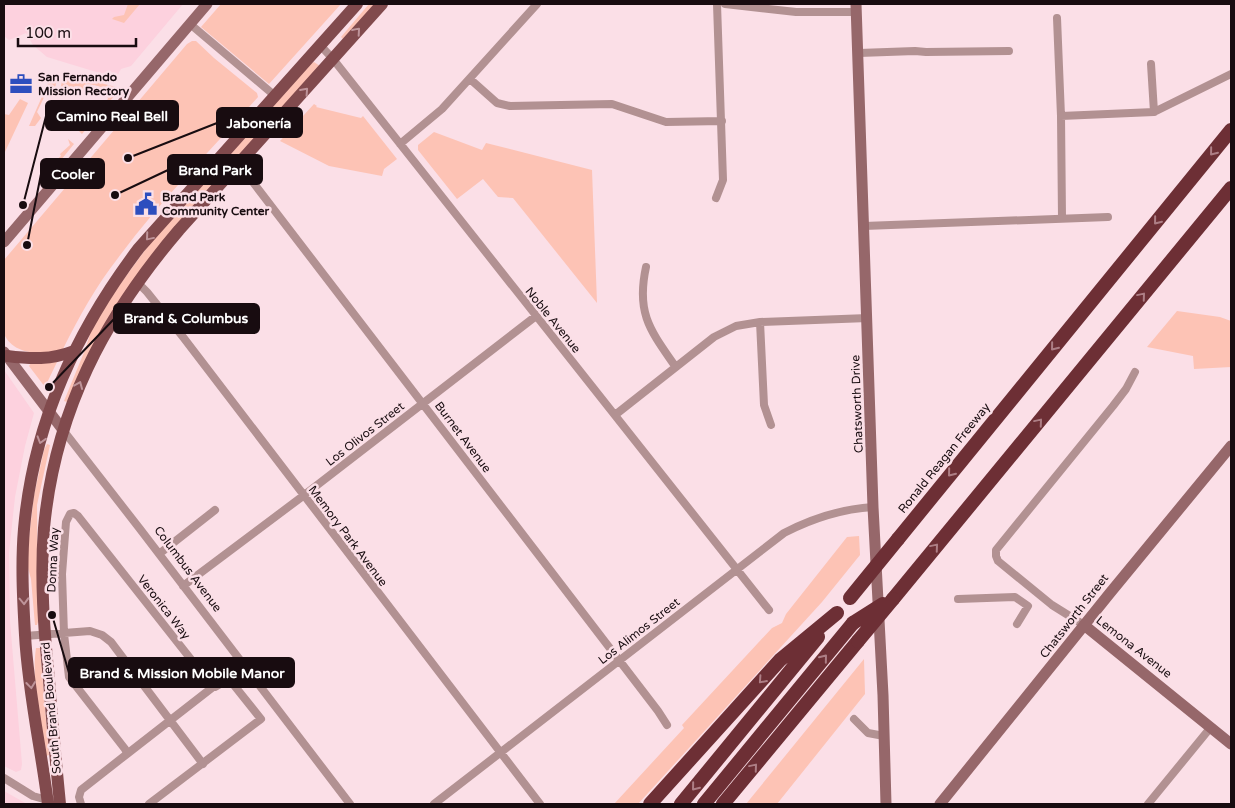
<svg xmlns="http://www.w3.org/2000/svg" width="1235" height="808" font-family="'Varela Round',sans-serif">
  <rect width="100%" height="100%" fill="#fbdfe7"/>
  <path fill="#fdd1de" d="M 4,4 L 183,4 L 131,66 L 121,69 L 116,78 L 47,57 L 33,45 L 26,33 L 9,40 L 4,36 Z
    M 4,370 L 34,413 L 25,446 L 15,497 L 9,553 L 10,621 L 22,764 L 21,770 L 16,772 L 4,766 Z
    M 4,791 L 27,804 L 4,804 Z"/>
  <path fill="#fdc3b5" d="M 128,4 L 140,4 L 124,23 L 112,19 L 114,17 L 124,15 Z
    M 221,4 L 341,4 L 269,84 L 201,27 Z
    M 369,4 L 376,4 L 343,39 L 341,37 Z
    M 192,41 L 196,41 L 214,58 L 257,93 L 258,97 C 212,149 159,202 118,258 C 96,286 79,317 63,349 C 43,355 14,356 4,334 C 1,326 4,272 4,260 L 187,44 Z
    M 314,62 L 320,66 L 180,222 L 67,402 L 64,401 L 85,350 L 91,331 L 107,302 L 151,242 L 310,64 Z
    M 57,73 L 55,91 L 51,87 L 48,89 L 37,112 L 41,118 L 35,126 L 29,126 L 48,83 Z
    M 66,74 L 116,87 L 114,91 L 116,94 L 82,134 L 77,129 L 83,129 L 93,115 L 95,115 L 98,110 L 100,110 L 100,107 L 104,104 L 105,101 L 107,101 L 108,98 L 106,96 L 111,90 L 94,85 L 87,90 L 62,96 L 60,91 L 63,76 Z
    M 20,99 L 28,103 L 4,154 L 4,114 L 9,115 Z
    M 314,104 L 317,106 L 316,107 L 361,118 L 363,116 L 397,159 L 384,169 L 382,176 L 329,166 L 280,141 Z
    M 434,132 L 482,150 L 486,143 L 592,170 L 597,303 L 513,198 L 498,197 L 483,179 L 457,199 L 418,150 L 418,145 Z
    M 68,139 L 74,144 L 52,171 L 46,166 L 47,165 L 49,168 L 51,167 L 50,165 L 61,156 L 60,154 L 70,145 Z
    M 1177,311 L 1220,317 L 1231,321 L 1231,367 L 1194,369 L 1193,356 L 1147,347 Z
    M 57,362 L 45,387 L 29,366 L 31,363 Z
    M 47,444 L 50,445 L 37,505 L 38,622 L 37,625 L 35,625 L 31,579 L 28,568 L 28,547 L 34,495 L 44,450 Z
    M 859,536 L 860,555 L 822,602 L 638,804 L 614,804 L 684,728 L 682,725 L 772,628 L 782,623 L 786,614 L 847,537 Z
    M 36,648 L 40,648 L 49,755 L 46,756 C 41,720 31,683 36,648 Z
    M 864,659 L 865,694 L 777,804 L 746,804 Z"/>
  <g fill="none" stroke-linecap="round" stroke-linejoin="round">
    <path stroke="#b29192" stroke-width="8" d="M 725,4 L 796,12 L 857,12
      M 1057,18 L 1061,116 L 1062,218
      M 190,24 L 274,95
      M 320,45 L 333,59 L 769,610
      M 859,53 L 915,51 L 926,52 L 1009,51
      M 1151,64 L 1154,112
      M 470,79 L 497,103 L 510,106 L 612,104 L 666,122 L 722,121
      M 1061,116 L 1154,112 L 1231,74
      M 400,144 L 442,109 L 537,4
      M 239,164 L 658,711 L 667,725
      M 716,198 L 723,180 L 717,4
      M 864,226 L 1108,217
      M 646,267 C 636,313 650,330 675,366
      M 137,282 L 147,292 L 183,337 L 540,804
      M 760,322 L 764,405 L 771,425
      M 615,415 L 714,337 L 736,326 L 760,322 L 868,318
      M 63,430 L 140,529 L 350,804
      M 159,554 L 215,510
      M 183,586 L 303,496 L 536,316
      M 958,599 L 1015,597 L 1028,606 L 1017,624
      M 1084,625 L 1052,605 L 998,561 L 996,556 L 996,550 L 1113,406 L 1126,389 L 1135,372
      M 25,636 L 90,631 L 102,635 L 111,642 L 203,764
      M 854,719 L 868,733 L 884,736
      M 127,754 L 213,687
      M 4,778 L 33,796 L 47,800
      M 81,804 L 79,797 L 81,790 L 127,754 L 125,749 L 69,677 L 64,634 L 62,574 L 66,522 L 70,514 L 74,513 L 78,516 L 212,686 L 215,687 L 229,679 L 261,719 L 149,804
      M 434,804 L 784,533 C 813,518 841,509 873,507
      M 1148,804 L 1211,727"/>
    <path stroke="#96676a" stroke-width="11" d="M 856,4 L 873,507 L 883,695 L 886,804
      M 4,242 L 207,4
      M 4,352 L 63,430
      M 1084,625 L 1231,744
      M 940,804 L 1110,593 L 1231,446"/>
    <path stroke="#814a4d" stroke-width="12" d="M 7,356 C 31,359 51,360 74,351
      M 48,804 C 41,748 28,692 25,635 C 23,600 21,564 24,529 C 33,425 76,331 139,248 L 357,4
      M 60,804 C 56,763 52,721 49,680 C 44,630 40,578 44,528 C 55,411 104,318 179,230 L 382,4"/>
    <path stroke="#6d2f35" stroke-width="14" d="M 898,539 L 1231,130
      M 893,599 L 1231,188
      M 650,804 L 780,660 L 837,613
      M 681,804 L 818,637
      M 704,804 L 853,623
      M 723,804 L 858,641"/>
    <path stroke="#6d2f35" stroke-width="14" d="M 850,598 L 898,539
      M 853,623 L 883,604
      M 858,641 L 893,599"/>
  </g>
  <defs><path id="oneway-chevron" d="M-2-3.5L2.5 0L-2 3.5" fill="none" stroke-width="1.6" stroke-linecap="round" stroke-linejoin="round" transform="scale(1.25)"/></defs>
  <g stroke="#be949a">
    <use href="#oneway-chevron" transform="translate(357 31) rotate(-49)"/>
    <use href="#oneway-chevron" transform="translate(305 91) rotate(-48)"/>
    <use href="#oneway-chevron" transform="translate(149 237) rotate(130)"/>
    <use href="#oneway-chevron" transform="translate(79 385) rotate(-67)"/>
    <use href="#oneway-chevron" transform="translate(41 440) rotate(107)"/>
    <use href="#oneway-chevron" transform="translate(24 601) rotate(88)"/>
    <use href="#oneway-chevron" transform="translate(31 685) rotate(83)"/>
  </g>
  <g stroke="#ad7e85">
    <use href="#oneway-chevron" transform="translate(1213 152) rotate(129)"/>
    <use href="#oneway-chevron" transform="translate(1157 221) rotate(129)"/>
    <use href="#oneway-chevron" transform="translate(1142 296) rotate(-50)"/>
    <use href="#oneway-chevron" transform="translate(1054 347) rotate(129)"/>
    <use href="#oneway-chevron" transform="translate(1039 422) rotate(-50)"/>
    <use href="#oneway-chevron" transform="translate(951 473) rotate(129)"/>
    <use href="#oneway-chevron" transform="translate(935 547) rotate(-50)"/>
    <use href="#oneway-chevron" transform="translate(824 658) rotate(-51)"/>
    <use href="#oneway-chevron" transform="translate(762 680) rotate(132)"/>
    <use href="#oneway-chevron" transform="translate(754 767) rotate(-50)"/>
    <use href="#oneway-chevron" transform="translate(695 787) rotate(129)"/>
  </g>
  <defs>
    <symbol id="office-bare" viewBox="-9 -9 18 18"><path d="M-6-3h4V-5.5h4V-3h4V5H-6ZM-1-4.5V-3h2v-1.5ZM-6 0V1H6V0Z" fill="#2d4ebe" stroke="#fbdfe7" stroke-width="2.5" paint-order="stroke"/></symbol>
    <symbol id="civic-bare" viewBox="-9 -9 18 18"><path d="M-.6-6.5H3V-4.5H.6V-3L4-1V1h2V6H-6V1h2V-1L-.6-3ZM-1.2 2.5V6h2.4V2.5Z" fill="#2d4ebe" stroke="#fbdfe7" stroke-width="2.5" paint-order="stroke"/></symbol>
  </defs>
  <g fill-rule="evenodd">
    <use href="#office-bare" x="5" y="68" width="32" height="32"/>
    <use href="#civic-bare" x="130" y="188" width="32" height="32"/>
  </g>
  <g text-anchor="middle" stroke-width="5" stroke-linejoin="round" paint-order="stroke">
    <g font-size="12" font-weight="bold" fill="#180c10" stroke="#fbdfe7" text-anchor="start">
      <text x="38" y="81">San Fernando<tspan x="38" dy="14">Mission Rectory</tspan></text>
      <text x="162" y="201">Brand Park<tspan x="162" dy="14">Community Center</tspan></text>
    </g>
    <g font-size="12" fill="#180c10" stroke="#fbdfe7">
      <text transform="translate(553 320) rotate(51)" y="4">Noble Avenue</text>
      <text transform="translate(857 404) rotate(-92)" y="4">Chatsworth Drive</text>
      <text transform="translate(365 434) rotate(-38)" y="4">Los Olivos Street</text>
      <text transform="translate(463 437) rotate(53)" y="4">Burnet Avenue</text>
      <text transform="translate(944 458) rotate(-51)" y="4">Ronald Reagan Freeway</text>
      <text transform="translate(348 536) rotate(53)" y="4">Memory Park Avenue</text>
      <text transform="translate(53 560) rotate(-87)" y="4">Donna Way</text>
      <text transform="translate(188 569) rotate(53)" y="4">Columbus Avenue</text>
      <text transform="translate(164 607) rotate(52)" y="4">Veronica Way</text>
      <text transform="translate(1074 616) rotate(-52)" y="4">Chatsworth Street</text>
      <text transform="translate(639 631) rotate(-38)" y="4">Los Alimos Street</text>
      <text transform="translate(1134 647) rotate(38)" y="4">Lemona Avenue</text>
      <text transform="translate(51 708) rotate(-95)" y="4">South Brand Boulevard</text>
    </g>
  </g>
  <path fill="none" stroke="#180c10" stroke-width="2" d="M23 205L46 116M128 158L217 123M115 195L168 170M27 245L41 174M49 387L114 319M52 615L69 673"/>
  <g fill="#180c10" stroke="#fbdfe7" stroke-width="2">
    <circle cx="23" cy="205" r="5"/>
    <circle cx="128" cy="158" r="5"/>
    <circle cx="115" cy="195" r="5"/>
    <circle cx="27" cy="245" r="5"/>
    <circle cx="49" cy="387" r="5"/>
    <circle cx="52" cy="615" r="5"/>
  </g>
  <g fill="#180c10" stroke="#180c10" stroke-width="2">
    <rect x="46" y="101" width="132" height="29" rx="5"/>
    <rect x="217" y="108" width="85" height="29" rx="5"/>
    <rect x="168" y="155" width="94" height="29" rx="5"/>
    <rect x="41" y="159" width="63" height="29" rx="5"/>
    <rect x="114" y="304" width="145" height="29" rx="5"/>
    <rect x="69" y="658" width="225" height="29" rx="5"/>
  </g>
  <g font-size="14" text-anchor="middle" font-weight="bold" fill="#fff">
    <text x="112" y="121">Camino Real Bell</text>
    <text x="259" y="128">Jabonería</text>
    <text x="215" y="175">Brand Park</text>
    <text x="73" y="179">Cooler</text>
    <text x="186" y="323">Brand &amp; Columbus</text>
    <text x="182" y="678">Brand &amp; Mission Mobile Manor</text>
  </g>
  <rect width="1235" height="808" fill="none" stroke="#180c10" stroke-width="10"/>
  <path d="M18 38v8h118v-8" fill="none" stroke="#180c10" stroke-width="2.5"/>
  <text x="25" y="38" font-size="15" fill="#180c10" stroke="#fbdfe7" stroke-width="4" paint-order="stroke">100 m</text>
</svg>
